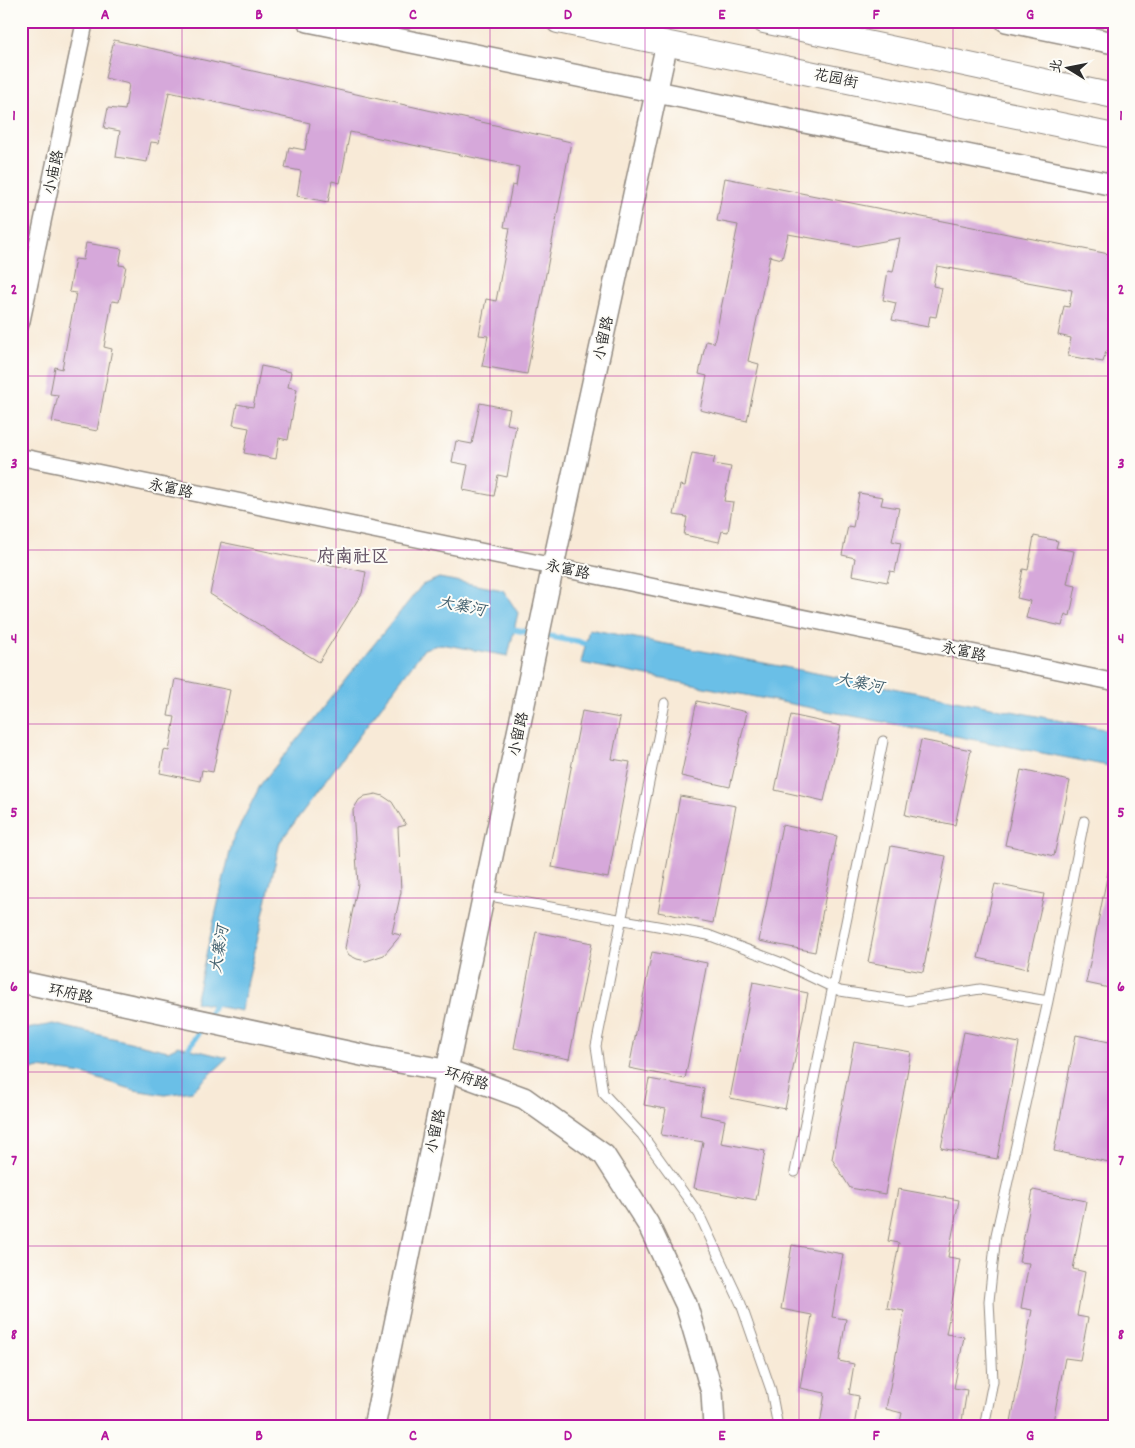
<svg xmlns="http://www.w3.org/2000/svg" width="1135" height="1448" font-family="Dekko,'LXGW WenKai TC',sans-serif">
  <rect width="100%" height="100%" fill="#fdfcf7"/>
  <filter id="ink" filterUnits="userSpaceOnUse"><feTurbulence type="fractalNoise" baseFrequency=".02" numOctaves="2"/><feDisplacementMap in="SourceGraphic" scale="10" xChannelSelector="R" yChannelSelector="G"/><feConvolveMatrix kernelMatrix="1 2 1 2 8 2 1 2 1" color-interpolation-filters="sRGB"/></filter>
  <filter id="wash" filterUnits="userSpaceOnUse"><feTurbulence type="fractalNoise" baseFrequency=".0096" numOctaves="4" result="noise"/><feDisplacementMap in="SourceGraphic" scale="20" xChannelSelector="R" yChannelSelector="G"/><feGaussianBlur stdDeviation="1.12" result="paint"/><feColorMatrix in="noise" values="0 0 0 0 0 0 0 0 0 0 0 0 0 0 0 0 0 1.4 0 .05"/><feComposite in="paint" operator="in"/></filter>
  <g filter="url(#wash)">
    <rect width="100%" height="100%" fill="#f8ead7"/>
    <path fill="#6bbfe7" stroke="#4b7589" d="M 439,578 L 503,590 L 518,613 L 508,656 L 441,644 L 424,649 L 280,842 L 241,1011 L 195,1002 L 233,839 L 261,784 L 422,585 Z
      M 589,629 L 1114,731 L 1114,767 L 581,663 Z
      M 53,1024 L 168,1051 L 178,1046 L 228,1058 L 192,1091 L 165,1095 L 134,1090 L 83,1074 L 39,1068 L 21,1073 L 21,1059 L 27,1029 Z"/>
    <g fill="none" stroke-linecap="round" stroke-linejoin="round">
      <path stroke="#6bbfe7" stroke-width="6" d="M 506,628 L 595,645
        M 185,1055 L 218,999"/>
    </g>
    <g id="blocks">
      <path fill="#d6a8da" d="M 114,40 L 571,142 L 527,374 L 482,366 L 488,336 L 479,335 L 486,299 L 496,301 L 510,228 L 504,227 L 512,185 L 516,186 L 519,167 L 350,132 L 340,183 L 332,181 L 328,202 L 297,196 L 301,171 L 285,168 L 289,147 L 305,150 L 310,123 L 169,92 L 159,143 L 151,142 L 147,162 L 116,157 L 120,131 L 104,128 L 108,108 L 125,110 L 129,84 L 105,78 Z
        M 725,178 L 1114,255 L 1114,295 L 1108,321 L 1114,322 L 1114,341 L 1112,352 L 1106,351 L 1103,362 L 1068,356 L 1071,338 L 1058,335 L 1064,306 L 1069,307 L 1072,290 L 937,266 L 933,286 L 942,288 L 936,317 L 930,316 L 928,327 L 892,320 L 896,303 L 883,300 L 888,271 L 893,272 L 900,238 L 857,246 L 788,234 L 782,259 L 770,256 L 748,361 L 759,364 L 747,421 L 700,410 L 707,376 L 699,374 L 706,341 L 714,343 L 738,225 L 717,221 Z
        M 86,243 L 122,249 L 119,265 L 126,266 L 119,302 L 112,301 L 104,347 L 112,349 L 97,431 L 52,422 L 58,395 L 50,394 L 55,367 L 62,369 L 76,293 L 69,292 L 75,259 L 83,260 Z
        M 261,366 L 291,372 L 288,387 L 297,389 L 288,440 L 279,438 L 276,459 L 244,453 L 249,428 L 233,425 L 237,404 L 253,407 Z
        M 480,403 L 510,409 L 507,424 L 516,426 L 507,477 L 498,475 L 494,496 L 463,490 L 468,465 L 452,462 L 456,441 L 472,444 Z
        M 692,453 L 715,457 L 713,464 L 731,467 L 724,501 L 733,502 L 728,532 L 722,531 L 719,542 L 684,535 L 687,517 L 674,515 L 680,485 L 685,486 Z
        M 859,493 L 883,497 L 881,505 L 899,508 L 892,541 L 901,543 L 895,572 L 890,571 L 887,582 L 852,575 L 855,558 L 842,555 L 848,526 L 853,527 Z
        M 1034,536 L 1058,541 L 1056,548 L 1074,551 L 1067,584 L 1076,586 L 1070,616 L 1065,614 L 1062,626 L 1026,618 L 1030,601 L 1017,598 L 1023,569 L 1028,570 Z
        M 221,542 L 366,572 L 362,593 L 319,662 L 210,594 Z
        M 175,679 L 230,690 L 213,772 L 202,770 L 200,781 L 160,773 L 164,750 L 169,751 L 175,717 L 168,716 Z
        M 697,701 L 747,712 L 730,787 L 681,776 Z
        M 582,711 L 620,718 L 612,759 L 630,762 L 608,878 L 552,867 Z
        M 791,715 L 841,726 L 824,801 L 775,790 Z
        M 921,740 L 971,750 L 955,825 L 905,815 Z
        M 1021,770 L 1070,781 L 1054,856 L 1005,845 Z
        M 376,794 L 383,796 L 392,802 L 406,825 L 398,827 L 401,892 L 392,933 L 401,935 L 384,955 L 366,961 L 357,959 L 349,955 L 345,948 L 358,884 L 353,810 L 359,800 L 365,796 Z
        M 680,796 L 736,806 L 713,923 L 658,912 Z
        M 782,825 L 837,836 L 815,952 L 759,941 Z
        M 891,846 L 946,856 L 923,972 L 868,962 Z
        M 1109,867 L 1114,868 L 1114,989 L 1086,983 Z
        M 995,884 L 1044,894 L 1027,969 L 978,958 Z
        M 536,932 L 592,943 L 569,1059 L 514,1048 Z
        M 652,952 L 707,963 L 685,1079 L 629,1068 Z
        M 753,982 L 808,993 L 785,1109 L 730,1098 Z
        M 964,1032 L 1019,1043 L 997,1159 L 941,1148 Z
        M 1076,1035 L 1114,1043 L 1114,1139 L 1109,1162 L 1054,1151 Z
        M 854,1042 L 911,1052 L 885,1194 L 850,1188 L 832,1159 Z
        M 649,1079 L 704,1089 L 700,1115 L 725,1120 L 721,1143 L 765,1151 L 756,1200 L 694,1188 L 703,1142 L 661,1135 L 666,1109 L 644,1105 Z
        M 898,1189 L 959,1200 L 948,1257 L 960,1259 L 946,1334 L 964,1337 L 954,1388 L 967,1390 L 961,1427 L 899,1427 L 902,1413 L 886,1409 L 904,1311 L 887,1308 L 899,1243 L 888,1241 Z
        M 1033,1190 L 1086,1201 L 1073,1269 L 1085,1272 L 1077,1316 L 1088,1318 L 1080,1360 L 1065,1358 L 1052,1427 L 1010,1427 L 1032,1310 L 1021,1308 L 1029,1263 L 1019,1262 Z
        M 792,1245 L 843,1254 L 832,1317 L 846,1319 L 839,1361 L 854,1364 L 849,1394 L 859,1396 L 854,1427 L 832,1427 L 820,1425 L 825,1393 L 800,1388 L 812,1315 L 781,1309 Z"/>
    </g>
  </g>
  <g filter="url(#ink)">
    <use href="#blocks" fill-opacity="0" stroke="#928a81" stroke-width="1"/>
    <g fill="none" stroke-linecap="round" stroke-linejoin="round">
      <defs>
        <path id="service" d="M 665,703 L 596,1046 L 603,1093 L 642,1135 L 699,1214 L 741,1304 L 771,1390 L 778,1427
          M 484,895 L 708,935 L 782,963 L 840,991 L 906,1001 L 980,989 L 1048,1001
          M 795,1172 L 883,741
          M 984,1427 L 993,1381 L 989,1301 L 996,1235 L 1048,1001 L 1084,821"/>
        <path id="minor" d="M 21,323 L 85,21
          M 21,457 L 1114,682"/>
        <path id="tertiary" d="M 308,21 L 1114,185
          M 1006,21 L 1114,43
          M 21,982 L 371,1057 L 450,1071 L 524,1098 L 604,1155 L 648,1224 L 686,1304 L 712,1392 L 714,1427
          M 374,1427 L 447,1070 L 553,566 L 667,43"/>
        <path id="secondary" d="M 558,21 L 1114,136
          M 764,21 L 1114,96"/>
      </defs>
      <use href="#service" stroke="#928a81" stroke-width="11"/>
      <use href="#minor" stroke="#928a81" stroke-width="19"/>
      <use href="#tertiary" stroke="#928a81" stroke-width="24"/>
      <use href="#secondary" stroke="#928a81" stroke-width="26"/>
      <use href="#service" stroke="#fff" stroke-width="9"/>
      <use href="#minor" stroke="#fff" stroke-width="16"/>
      <use href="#tertiary" stroke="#fff" stroke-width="21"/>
      <use href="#secondary" stroke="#fff" stroke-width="24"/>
    </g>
  </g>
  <path fill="none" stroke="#b5179e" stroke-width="1" stroke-opacity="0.55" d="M 182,21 L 182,1427M 336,21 L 336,1427M 490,21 L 490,1427M 645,21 L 645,1427M 799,21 L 799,1427M 953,21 L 953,1427M 21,202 L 1114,202M 21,376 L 1114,376M 21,550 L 1114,550M 21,724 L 1114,724M 21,898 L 1114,898M 21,1072 L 1114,1072M 21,1246 L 1114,1246"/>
  <g text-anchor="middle" stroke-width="4" stroke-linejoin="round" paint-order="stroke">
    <g font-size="15" fill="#2b2b2b" stroke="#fdfcf7">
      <text transform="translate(836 78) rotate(12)" y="5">花园街</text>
      <text transform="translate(53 172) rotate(-78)" y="5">小庙路</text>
      <text transform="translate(603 338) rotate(-78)" y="5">小留路</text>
      <text transform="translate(171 488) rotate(12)" y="5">永富路</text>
      <text transform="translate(568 569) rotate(12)" y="5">永富路</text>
      <text transform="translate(964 651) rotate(12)" y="5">永富路</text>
      <text transform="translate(518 734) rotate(-78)" y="5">小留路</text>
      <text transform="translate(71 993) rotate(12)" y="5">环府路</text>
      <text transform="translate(467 1078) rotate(18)" y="5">环府路</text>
      <text transform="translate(435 1131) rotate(-78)" y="5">小留路</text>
    </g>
    <g font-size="16" font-style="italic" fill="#415f6d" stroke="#fdfcf7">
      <text transform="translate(462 605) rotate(11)" y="6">大寨河</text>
      <text transform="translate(860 682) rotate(11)" y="6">大寨河</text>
      <text transform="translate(218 949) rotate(-81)" y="6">大寨河</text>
    </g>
    <g font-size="18" font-weight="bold" fill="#675768" stroke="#fdfcf7">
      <text x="353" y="562">府南社区</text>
    </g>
  </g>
  <rect width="1135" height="1448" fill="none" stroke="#fdfcf7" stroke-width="55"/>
  <g transform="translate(1068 68) rotate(280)" stroke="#fdfcf7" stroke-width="4" paint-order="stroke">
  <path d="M0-4L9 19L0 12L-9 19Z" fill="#2b2b2b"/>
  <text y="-8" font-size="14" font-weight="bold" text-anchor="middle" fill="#2b2b2b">北</text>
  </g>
  <rect x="28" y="28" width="1080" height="1392" fill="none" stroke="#b5179e" stroke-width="2"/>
  <g font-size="16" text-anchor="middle" font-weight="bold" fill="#b5179e">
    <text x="105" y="19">A</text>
    <text x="259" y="19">B</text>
    <text x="413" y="19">C</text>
    <text x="568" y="19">D</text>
    <text x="722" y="19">E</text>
    <text x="876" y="19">F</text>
    <text x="1030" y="19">G</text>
    <text x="14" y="120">1</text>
    <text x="1121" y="120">1</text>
    <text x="14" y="294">2</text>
    <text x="1121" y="294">2</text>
    <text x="14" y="468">3</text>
    <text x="1121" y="468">3</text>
    <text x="14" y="643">4</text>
    <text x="1121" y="643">4</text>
    <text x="14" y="817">5</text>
    <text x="1121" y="817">5</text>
    <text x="14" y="991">6</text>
    <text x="1121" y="991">6</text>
    <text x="14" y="1165">7</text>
    <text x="1121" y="1165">7</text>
    <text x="14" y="1339">8</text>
    <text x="1121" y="1339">8</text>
    <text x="105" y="1440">A</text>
    <text x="259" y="1440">B</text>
    <text x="413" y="1440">C</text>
    <text x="568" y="1440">D</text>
    <text x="722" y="1440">E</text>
    <text x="876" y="1440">F</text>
    <text x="1030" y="1440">G</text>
  </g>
</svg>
